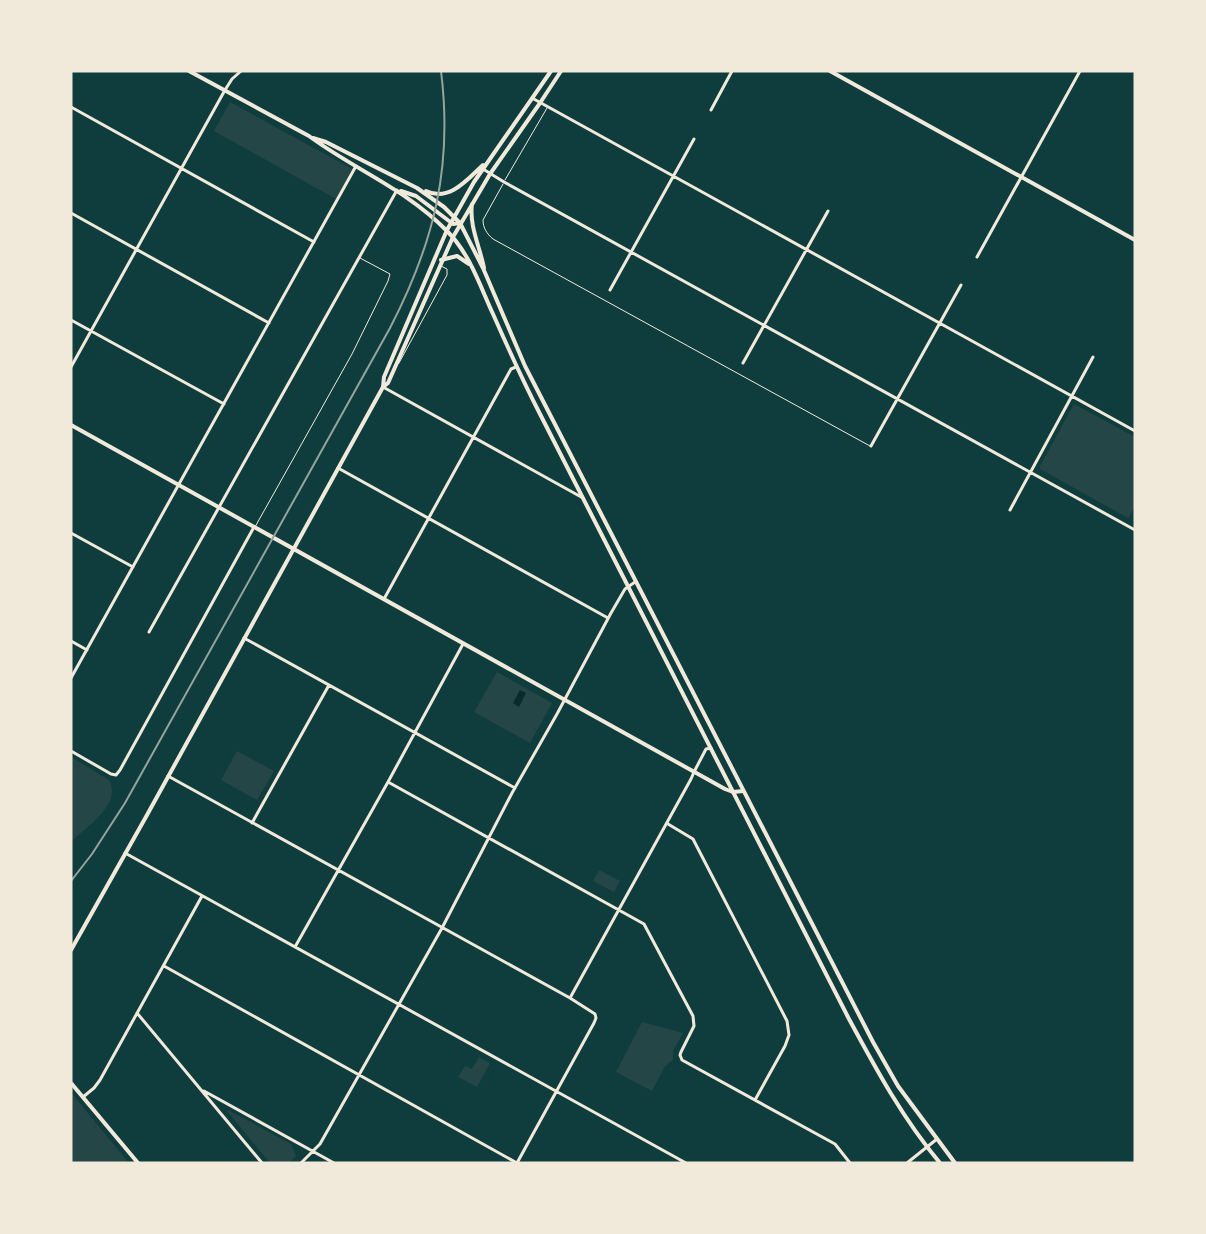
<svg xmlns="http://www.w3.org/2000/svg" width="1206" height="1234" font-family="'Fira Sans',sans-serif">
  <rect width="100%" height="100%" fill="#0f3d3e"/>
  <path fill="#244646" d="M 230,102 L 352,169 L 336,199 L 214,131 Z
    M 1074,404 L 1135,437 L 1135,507 L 1128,518 L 1040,469 L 1040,466 Z
    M 497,672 L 552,703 L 530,743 L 474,712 Z
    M 237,751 L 274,771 L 257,800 L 221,780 Z
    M 71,757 L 109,780 C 123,804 85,828 71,842 Z
    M 599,870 L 620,881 L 614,892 L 593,881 Z
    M 642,1022 L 683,1033 L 673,1051 L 673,1060 L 665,1066 L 652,1091 L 616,1072 Z
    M 479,1057 L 490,1063 L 477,1087 L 458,1077 L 465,1066 L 472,1069 Z
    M 71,1092 L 77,1100 L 129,1163 L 71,1163 Z
    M 228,1110 L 291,1144 L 296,1156 L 289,1163 L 270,1163 L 227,1111 Z"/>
  <path fill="#0a2a2b" d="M 520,690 L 526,693 L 519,707 L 513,703 Z"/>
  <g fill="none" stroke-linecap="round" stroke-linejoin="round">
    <path stroke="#f1e9da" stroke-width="1" d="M 505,180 L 547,108
      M 503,184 L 483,220 C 483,228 487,234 493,239 L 870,446
      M 399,363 L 447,275 L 447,269 L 441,266
      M 255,527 L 352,354 L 388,281 L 390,274 L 360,258"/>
    <path stroke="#f1e9da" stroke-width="3" d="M 532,98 L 1135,431
      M 71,107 L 314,242
      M 711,110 L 732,71
      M 483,169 L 504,182 L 1135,530
      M 71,213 L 269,323
      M 977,257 L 1080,71
      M 610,290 L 694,139
      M 71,320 L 224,404
      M 743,363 L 828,211
      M 71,367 L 225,90 L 232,79 L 241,71
      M 383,387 L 583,498
      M 871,446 L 961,285
      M 338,468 L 608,618
      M 1010,510 L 1093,357
      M 71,533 L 133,567
      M 384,599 L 511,369 L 516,367
      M 149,632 L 397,190
      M 244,638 L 515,788
      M 71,641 L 87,650
      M 71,678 L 356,166
      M 71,751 L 111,774 L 116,775 L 120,770 L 254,527
      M 168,776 L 570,998 L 595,1014 L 596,1018 L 594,1023 L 517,1163
      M 388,782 L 644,924 L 693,1016 L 694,1026 L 681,1052 L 680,1055 L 682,1060 L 835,1144 L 850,1163
      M 252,823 L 329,685
      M 668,824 L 693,839 L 787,1021 L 789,1035 L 785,1046 L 755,1100
      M 125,853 L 686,1163
      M 295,947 L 388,782 L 463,644
      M 164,966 L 517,1163
      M 570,998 L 691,779 L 694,772 L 706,749 L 711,748
      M 137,1013 L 262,1163
      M 204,1091 L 334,1163
      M 83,1097 L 94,1088 L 100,1080 L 202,896
      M 301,1163 L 320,1144 L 442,928 L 512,793 L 557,714 L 611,613 L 625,589 L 635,582
      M 907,1163 L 937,1139"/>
    <path stroke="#f1e9da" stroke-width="4" d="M 830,71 L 1135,240
      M 383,387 L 388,383 L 453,237
      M 71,425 L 725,789 L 733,792 L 743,791
      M 71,950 L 147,815 L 383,387 L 384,377 L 447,230
      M 71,1083 L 138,1163"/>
    <path stroke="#f1e9da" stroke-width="4" d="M 189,71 L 309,136 C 355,170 406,189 447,231 C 470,254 480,286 493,314 C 508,348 523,381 540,414 L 849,1019 C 876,1069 903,1119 940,1163
      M 313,138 L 326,142 L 417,188 L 444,207 L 460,223 L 483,268 L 525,366 L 873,1042 L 898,1086 L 955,1163
      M 401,191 L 416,196 L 453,224 L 460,223
      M 426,191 C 449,202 467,180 483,165
      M 472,204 C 469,226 480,247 484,268
      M 447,230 L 474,182 L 551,71
      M 453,237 L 490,174 L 540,103 L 561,71
      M 441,260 L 457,256 L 469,264"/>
    <path stroke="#97a49c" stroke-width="2" d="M 71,881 L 92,854 L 125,803 L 390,328 C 434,243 453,167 441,71"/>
  </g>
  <rect width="1206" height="1234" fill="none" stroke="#f1e9da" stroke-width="145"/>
</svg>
